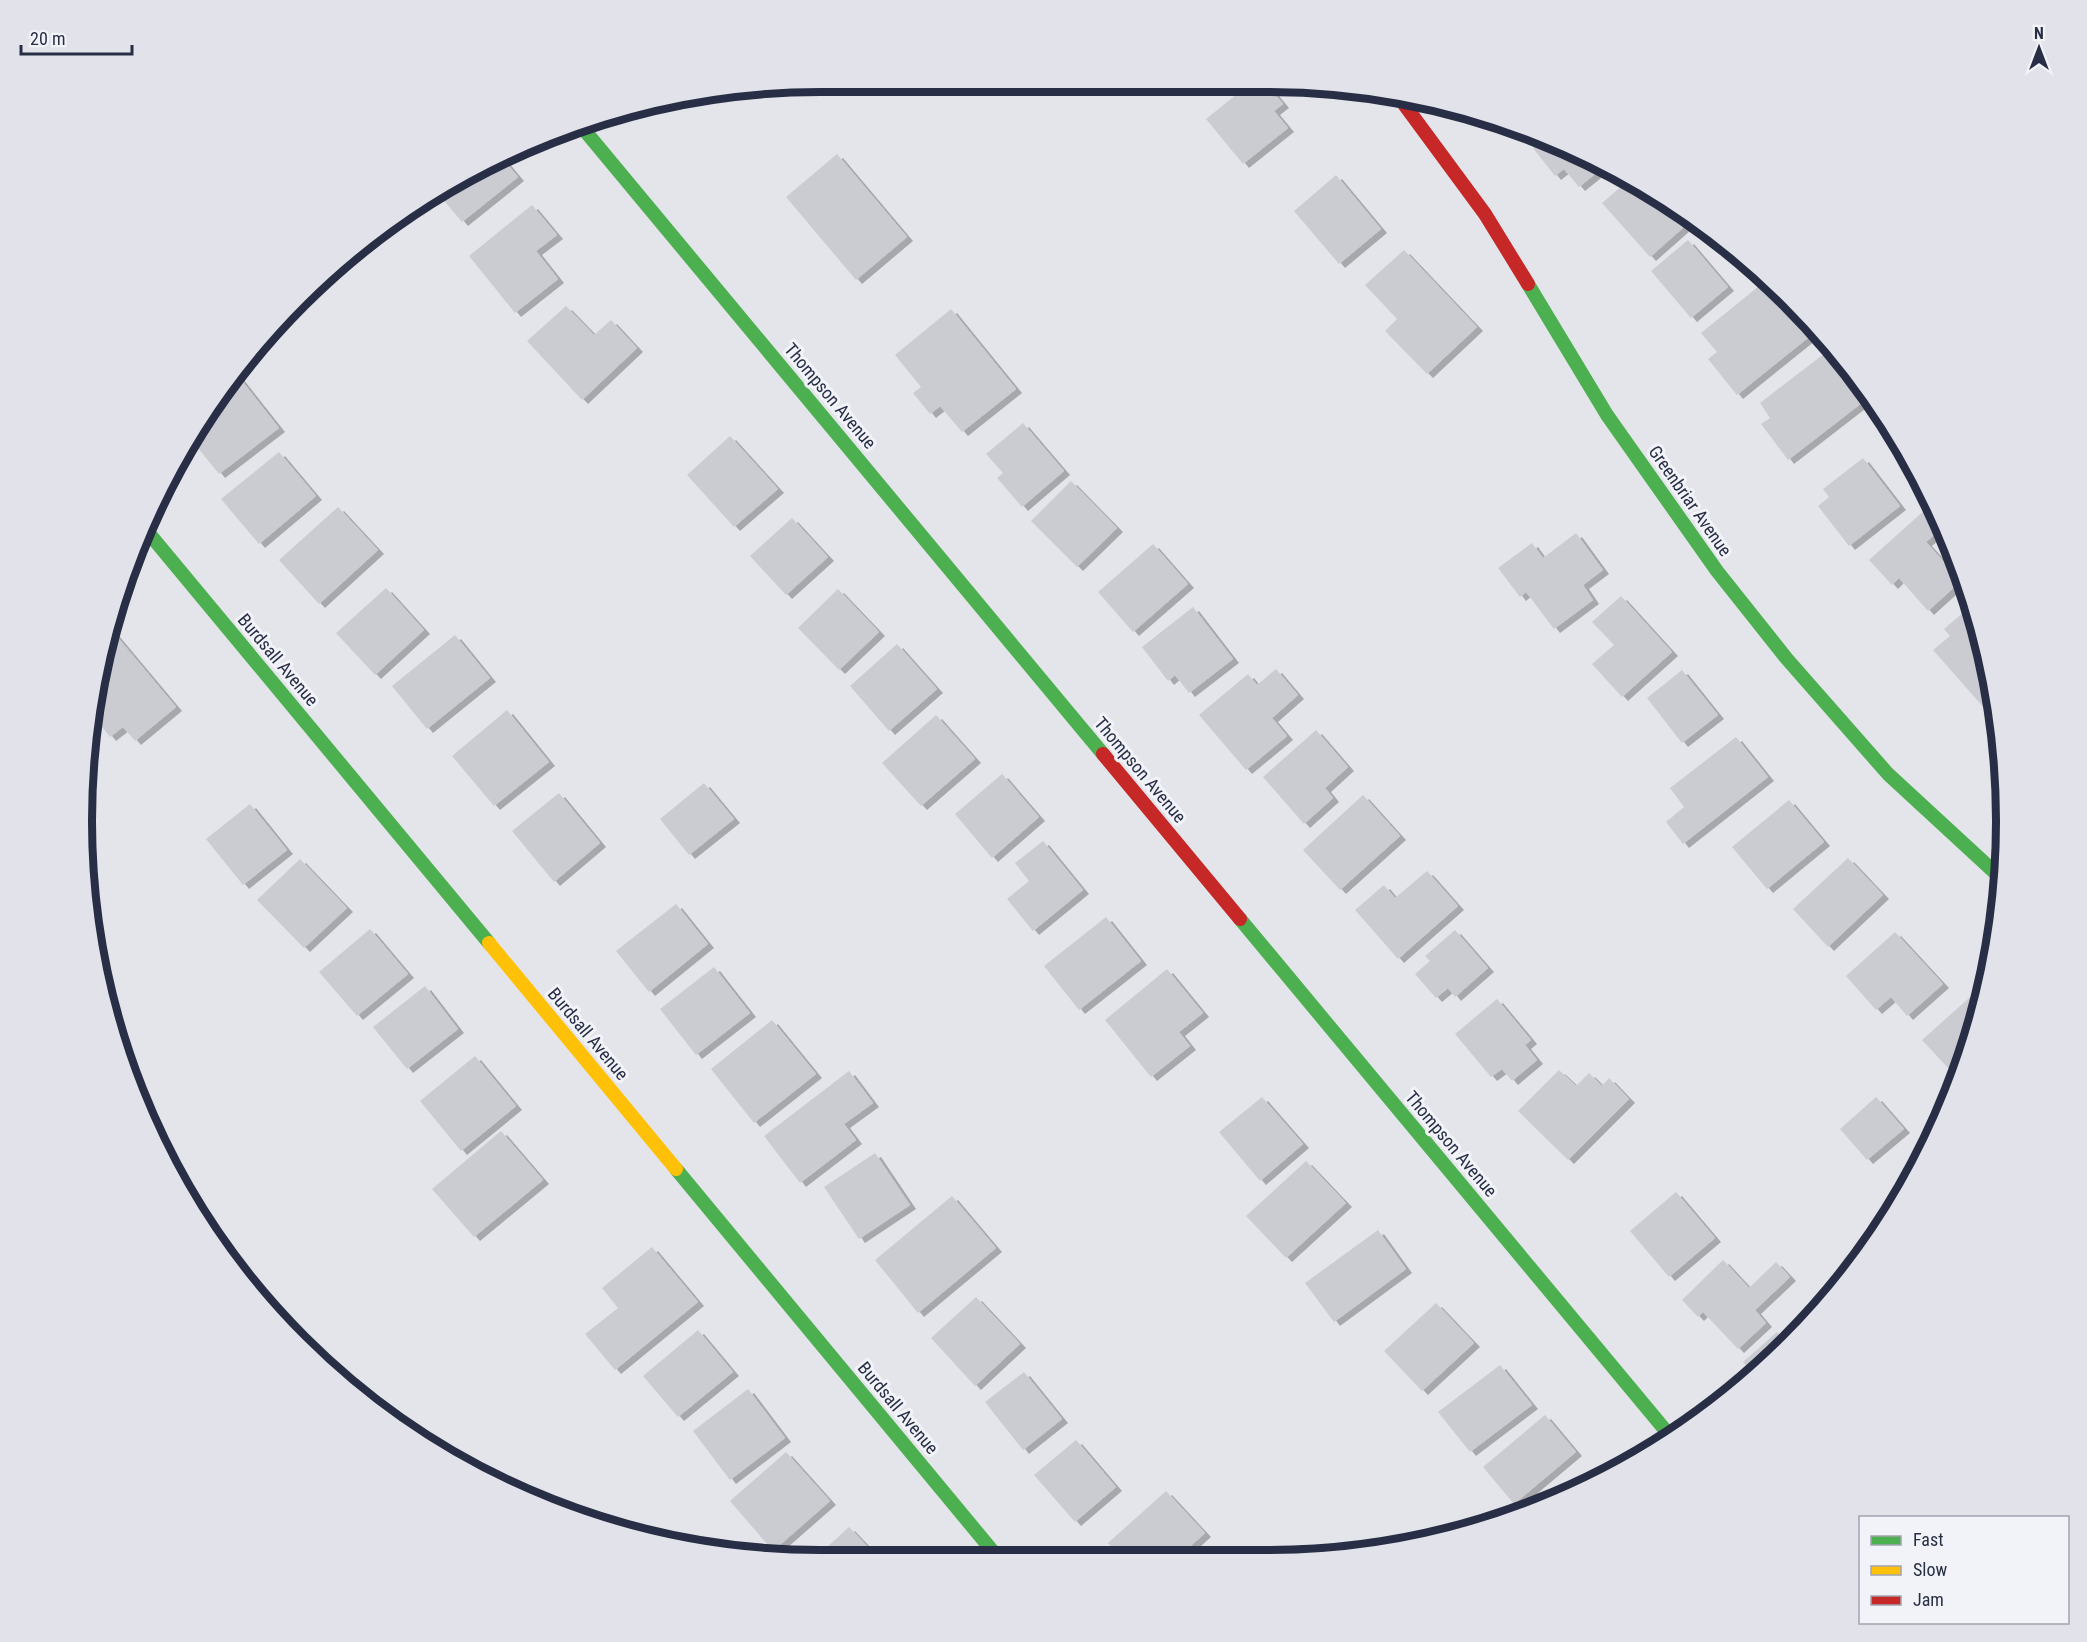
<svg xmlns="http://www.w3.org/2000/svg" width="2087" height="1642" font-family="'Roboto Condensed',sans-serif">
  <defs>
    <filter id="shadow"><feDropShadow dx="6" dy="4" stdDeviation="0" flood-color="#0004"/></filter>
  </defs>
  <rect width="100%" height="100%" fill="#e4e5ea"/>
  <path fill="#cbccd2" filter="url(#shadow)" d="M 1252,82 L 1265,82 L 1283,104 L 1274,111 L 1288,128 L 1243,164 L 1206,119 Z
    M 1545,139 L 1605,166 L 1579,187 L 1564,169 L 1555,176 L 1533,148 Z
    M 837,154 L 907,237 L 856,280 L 786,197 Z
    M 503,159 L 518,177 L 462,222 L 436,191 L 451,180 Z
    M 1336,175 L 1381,229 L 1339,264 L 1294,211 Z
    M 1631,178 L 1640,183 L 1654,198 L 1657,194 L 1693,219 L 1650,257 L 1602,203 Z
    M 532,205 L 557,235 L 536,251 L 558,279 L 515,313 L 469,256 Z
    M 1688,240 L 1728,287 L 1691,318 L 1651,271 Z
    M 1404,250 L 1477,327 L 1427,374 L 1385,331 L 1397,319 L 1365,285 Z
    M 1764,282 L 1809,337 L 1737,395 L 1708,359 L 1717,352 L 1701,333 Z
    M 566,306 L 594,335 L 611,320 L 637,348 L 582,400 L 527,341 Z
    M 951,309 L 1016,389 L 962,432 L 940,406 L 930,414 L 913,393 L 921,387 L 895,355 Z
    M 1825,353 L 1863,402 L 1788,460 L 1761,424 L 1770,418 L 1760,403 Z
    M 238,376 L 279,428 L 219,474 L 190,438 Z
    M 1023,423 L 1064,471 L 1022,507 L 997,478 L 1003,473 L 986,454 Z
    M 730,436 L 778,489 L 734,527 L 687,475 Z
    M 279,452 L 316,496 L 259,544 L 221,499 Z
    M 1863,458 L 1900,506 L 1849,546 L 1818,506 L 1829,497 L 1823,489 Z
    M 1071,481 L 1117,528 L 1077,567 L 1031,521 Z
    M 338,507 L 378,550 L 319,604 L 279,560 Z
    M 1927,508 L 1939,522 L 1942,528 L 1926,542 L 1961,581 L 1928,611 L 1899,578 L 1892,585 L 1869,560 Z
    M 792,518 L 828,557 L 786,595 L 750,556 Z
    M 1576,533 L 1603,570 L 1583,585 L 1593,600 L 1554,629 L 1526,592 L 1520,597 L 1498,568 L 1532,543 L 1543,558 Z
    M 1153,544 L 1188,584 L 1133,632 L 1098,592 Z
    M 386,588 L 424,630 L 375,675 L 336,633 Z
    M 838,589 L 879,632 L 839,670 L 798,628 Z
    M 1621,596 L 1672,652 L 1622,697 L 1592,664 L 1614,645 L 1592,622 Z
    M 1972,605 L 1994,700 L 1985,709 L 1933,650 L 1950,636 L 1944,629 Z
    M 1193,607 L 1233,659 L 1189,693 L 1175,675 L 1168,681 L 1142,647 Z
    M 114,633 L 176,707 L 135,741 L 123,727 L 110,737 L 95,718 L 105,640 Z
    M 455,635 L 490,678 L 427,729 L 392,686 Z
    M 897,644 L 937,689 L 889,731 L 850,686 Z
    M 1276,669 L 1298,695 L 1272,718 L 1287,736 L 1246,770 L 1199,715 L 1248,674 L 1257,685 Z
    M 1682,670 L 1718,715 L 1682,743 L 1647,698 Z
    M 507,710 L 549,762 L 494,806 L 452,756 Z
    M 936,715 L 975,759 L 921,806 L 882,763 Z
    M 1316,730 L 1348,767 L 1325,788 L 1333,798 L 1304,824 L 1263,777 Z
    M 1736,737 L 1768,777 L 1683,844 L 1666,822 L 1684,807 L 1670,788 Z
    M 1002,774 L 1039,817 L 992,858 L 955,814 Z
    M 704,783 L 734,819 L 689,855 L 660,819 Z
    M 559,793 L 600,843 L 554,882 L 512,831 Z
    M 1363,795 L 1400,836 L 1340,890 L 1303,850 Z
    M 1789,800 L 1824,842 L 1767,889 L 1732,847 Z
    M 250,804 L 287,850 L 243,885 L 206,839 Z
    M 1043,841 L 1083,890 L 1033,931 L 1007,899 L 1029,881 L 1015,863 Z
    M 1848,858 L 1883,895 L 1828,947 L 1793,909 Z
    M 300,859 L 347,908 L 304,948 L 257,900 Z
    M 1427,871 L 1458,906 L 1398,959 L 1355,910 L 1384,885 L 1395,898 Z
    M 676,904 L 708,944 L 649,992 L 616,951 Z
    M 1106,917 L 1141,961 L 1079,1010 L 1044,966 Z
    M 370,929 L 408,974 L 357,1016 L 319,972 Z
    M 1455,930 L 1488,968 L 1455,997 L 1448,988 L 1436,998 L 1415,974 L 1430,961 L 1425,956 Z
    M 1895,932 L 1943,984 L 1907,1016 L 1891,997 L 1876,1010 L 1846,976 Z
    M 714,967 L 750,1013 L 696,1055 L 660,1009 Z
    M 1167,969 L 1203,1013 L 1179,1032 L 1190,1046 L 1151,1077 L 1105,1020 Z
    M 425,986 L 458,1029 L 407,1069 L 373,1027 Z
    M 1978,990 L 1984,996 L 1981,1012 L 1959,1071 L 1954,1066 L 1949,1069 L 1922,1040 Z
    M 1497,999 L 1531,1040 L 1525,1045 L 1537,1060 L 1512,1081 L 1502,1069 L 1491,1077 L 1455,1034 Z
    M 772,1020 L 816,1074 L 754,1123 L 711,1069 Z
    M 475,1056 L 516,1106 L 461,1151 L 420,1101 Z
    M 1559,1070 L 1576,1086 L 1589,1073 L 1602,1086 L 1609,1078 L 1629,1099 L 1568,1160 L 1518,1111 Z
    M 849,1071 L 873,1103 L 844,1124 L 856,1140 L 800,1183 L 764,1136 Z
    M 1262,1097 L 1303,1144 L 1260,1181 L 1219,1132 Z
    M 1876,1097 L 1904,1129 L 1867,1160 L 1840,1129 Z
    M 501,1131 L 543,1180 L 474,1237 L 432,1189 Z
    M 875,1153 L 910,1205 L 859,1239 L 824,1187 Z
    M 1306,1161 L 1346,1203 L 1286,1258 L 1246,1216 Z
    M 1676,1192 L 1715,1238 L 1669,1277 L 1630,1231 Z
    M 952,1196 L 996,1248 L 918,1313 L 875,1260 Z
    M 1896,1203 L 1885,1220 L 1881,1215 Z
    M 1378,1230 L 1406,1269 L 1334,1322 L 1305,1283 Z
    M 652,1247 L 698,1302 L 615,1370 L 585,1334 L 618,1308 L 602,1288 Z
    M 1723,1260 L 1749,1288 L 1776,1262 L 1790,1277 L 1755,1310 L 1766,1323 L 1738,1349 L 1703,1312 L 1698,1317 L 1682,1300 Z
    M 976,1297 L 1020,1344 L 975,1386 L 931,1338 Z
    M 1436,1303 L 1474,1343 L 1422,1391 L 1384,1351 Z
    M 698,1330 L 733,1372 L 678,1417 L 643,1376 Z
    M 1777,1332 L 1786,1343 L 1755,1376 L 1743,1362 Z
    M 1500,1365 L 1532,1405 L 1470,1452 L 1438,1412 Z
    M 1024,1372 L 1062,1419 L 1023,1450 L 985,1402 Z
    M 748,1389 L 785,1438 L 730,1480 L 693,1431 Z
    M 1545,1415 L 1576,1452 L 1514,1504 L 1483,1467 Z
    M 1076,1440 L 1116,1487 L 1075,1522 L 1034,1475 Z
    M 786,1452 L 830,1501 L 773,1551 L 730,1501 Z
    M 1166,1491 L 1205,1533 L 1175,1560 L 1123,1560 L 1108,1543 Z
    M 849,1527 L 881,1561 L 813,1560 Z"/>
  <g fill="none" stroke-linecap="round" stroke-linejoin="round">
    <path stroke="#4caf50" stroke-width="14" d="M 581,126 L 1103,754
      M 1528,284 L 1607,415 L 1717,571 L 1787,659 L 1888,774 L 2003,880
      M 147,531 L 489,943
      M 1240,919 L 1671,1437
      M 676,1169 L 1000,1560"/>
    <path stroke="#ffc107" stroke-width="14" d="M 489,943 L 676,1169"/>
    <path stroke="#c62828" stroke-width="14" d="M 1401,100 L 1485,214 L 1528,284
      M 1103,754 L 1240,919"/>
  </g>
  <g text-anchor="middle" stroke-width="6" stroke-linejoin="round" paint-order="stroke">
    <g font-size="18" fill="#282e45" stroke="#f2f3f8">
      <text transform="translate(830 396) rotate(50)" y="6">Thompson Avenue</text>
      <text transform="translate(1690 501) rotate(55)" y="6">Greenbriar Avenue</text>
      <text transform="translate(278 660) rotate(50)" y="6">Burdsall Avenue</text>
      <text transform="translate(1140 770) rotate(50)" y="6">Thompson Avenue</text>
      <text transform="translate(588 1034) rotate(50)" y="6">Burdsall Avenue</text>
      <text transform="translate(1451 1144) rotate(50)" y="6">Thompson Avenue</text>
      <text transform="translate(898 1408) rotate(50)" y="6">Burdsall Avenue</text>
    </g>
  </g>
  <path d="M0 0H2087V1642H0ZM821 92H1267A729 729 0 0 1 1996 821V821A729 729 0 0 1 1267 1550H821A729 729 0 0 1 92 821V821A729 729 0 0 1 821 92Z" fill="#e2e3ea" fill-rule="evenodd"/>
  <path fill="none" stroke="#282e45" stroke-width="8" d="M821 92H1267A729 729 0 0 1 1996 821V821A729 729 0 0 1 1267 1550H821A729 729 0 0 1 92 821V821A729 729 0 0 1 821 92Z"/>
  <rect x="1859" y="1516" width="210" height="108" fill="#f2f3f8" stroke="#a1a4b0" stroke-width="1.5"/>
  <rect x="1871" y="1536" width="30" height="9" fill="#4caf50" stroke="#a1a4b0" stroke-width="1.5"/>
  <text x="1913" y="1546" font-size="18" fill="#282e45">Fast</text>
  <rect x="1871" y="1566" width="30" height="9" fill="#ffc107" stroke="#a1a4b0" stroke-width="1.5"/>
  <text x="1913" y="1576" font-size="18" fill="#282e45">Slow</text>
  <rect x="1871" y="1596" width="30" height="9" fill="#c62828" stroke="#a1a4b0" stroke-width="1.5"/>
  <text x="1913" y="1606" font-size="18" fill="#282e45">Jam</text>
  <g transform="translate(2039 48)" stroke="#f2f3f8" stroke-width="4.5" paint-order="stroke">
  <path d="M0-4.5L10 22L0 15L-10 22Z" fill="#282e45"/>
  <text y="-9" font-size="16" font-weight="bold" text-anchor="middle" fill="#282e45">N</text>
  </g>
  <path d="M21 45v9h111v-9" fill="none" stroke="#282e45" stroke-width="3"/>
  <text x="30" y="45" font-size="18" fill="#282e45" stroke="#f2f3f8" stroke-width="4.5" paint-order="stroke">20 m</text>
</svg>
